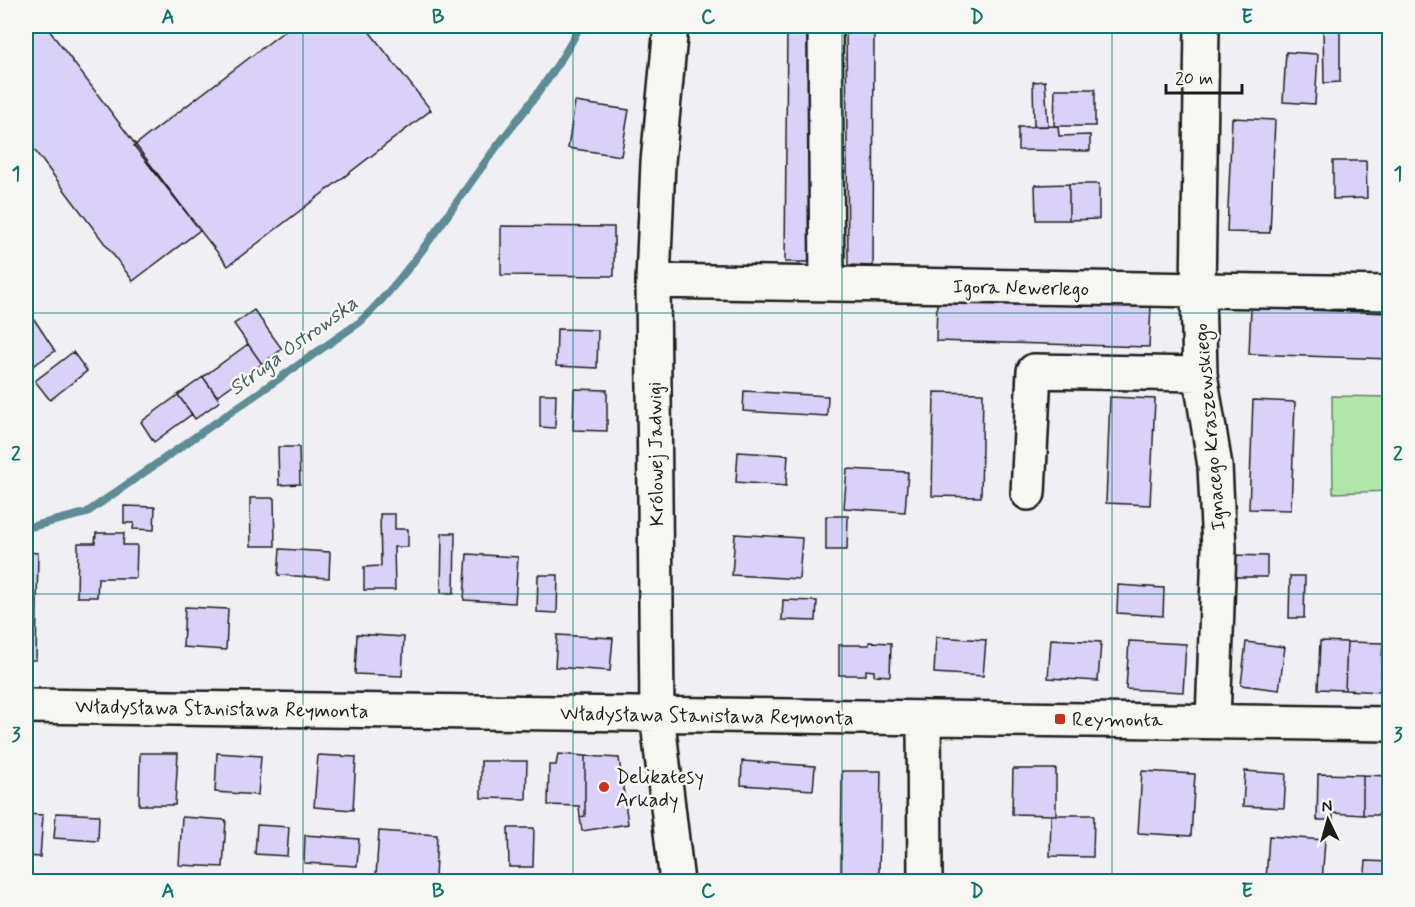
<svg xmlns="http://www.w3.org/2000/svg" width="1415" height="907" font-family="Mynerve,sans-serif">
  <rect width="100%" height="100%" fill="#f0eff3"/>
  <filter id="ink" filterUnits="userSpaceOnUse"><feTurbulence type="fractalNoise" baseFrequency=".0167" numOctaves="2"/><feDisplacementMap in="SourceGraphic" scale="12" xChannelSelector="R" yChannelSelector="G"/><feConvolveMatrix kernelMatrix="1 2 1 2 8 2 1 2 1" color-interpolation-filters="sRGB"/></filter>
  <g filter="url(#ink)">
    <path fill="#b0e7a9" stroke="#668262" stroke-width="1.5" d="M 1332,396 L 1389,397 L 1389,491 L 1333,493 Z"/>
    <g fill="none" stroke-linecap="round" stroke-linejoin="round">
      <path stroke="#5d8c95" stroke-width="8" d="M 26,528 L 86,513 L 360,322 C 411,273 449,211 492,153 C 523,112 557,72 580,26"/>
    </g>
    <path fill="#dad1f9" stroke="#1c1c1c" stroke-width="1.5" d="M 26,26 L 46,26 L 200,230 L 133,281 L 26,139 Z
      M 291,26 L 365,26 L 431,110 L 228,266 L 134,146 Z
      M 787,26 L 816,26 L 811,262 L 785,262 Z
      M 846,26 L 874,26 L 873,266 L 848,265 Z
      M 1323,28 L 1340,28 L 1340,82 L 1324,83 Z
      M 1286,52 L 1318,54 L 1315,104 L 1283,102 Z
      M 1045,81 L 1048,126 L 1034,126 L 1033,82 Z
      M 1055,89 L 1095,89 L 1095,126 L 1054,126 Z
      M 575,102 L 629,110 L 621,156 L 568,148 Z
      M 1232,118 L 1275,120 L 1270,233 L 1227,232 Z
      M 1058,126 L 1059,136 L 1090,135 L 1090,151 L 1018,150 L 1018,127 Z
      M 1333,161 L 1366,161 L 1367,198 L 1333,199 Z
      M 1069,184 L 1069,220 L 1036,220 L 1035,185 Z
      M 1069,184 L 1099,184 L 1099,219 L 1069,220 Z
      M 501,226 L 614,227 L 614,276 L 501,275 Z
      M 937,299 L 1151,305 L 1149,347 L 936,341 Z
      M 26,307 L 55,351 L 27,370 L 26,368 Z
      M 1251,308 L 1390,313 L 1390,359 L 1249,354 Z
      M 254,310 L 282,349 L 262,364 L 234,324 Z
      M 557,329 L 598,330 L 597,368 L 556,366 Z
      M 248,344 L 262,364 L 217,396 L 203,377 Z
      M 73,352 L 87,371 L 50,400 L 35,381 Z
      M 203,377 L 220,401 L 195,419 L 178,395 Z
      M 574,389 L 607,390 L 607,431 L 573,430 Z
      M 744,391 L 828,396 L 827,416 L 743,411 Z
      M 934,392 L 983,393 L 981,497 L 932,496 Z
      M 540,394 L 556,394 L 555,428 L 540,427 Z
      M 178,395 L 192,414 L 154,442 L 141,422 Z
      M 1110,397 L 1155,399 L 1150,505 L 1106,503 Z
      M 1253,400 L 1295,402 L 1291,510 L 1249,509 Z
      M 278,447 L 299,447 L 300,484 L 279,485 Z
      M 738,452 L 788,455 L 786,486 L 736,482 Z
      M 847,469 L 908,472 L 905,512 L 844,508 Z
      M 250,498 L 274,498 L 275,546 L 251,546 Z
      M 124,506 L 155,507 L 154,530 L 133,529 L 134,523 L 124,523 Z
      M 380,514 L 395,514 L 395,529 L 408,529 L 408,547 L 394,547 L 395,590 L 364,590 L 364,567 L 381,566 Z
      M 826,516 L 848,516 L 847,550 L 826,550 Z
      M 96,533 L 124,533 L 123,545 L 137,545 L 136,578 L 98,578 L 97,597 L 77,597 L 78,543 L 95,543 Z
      M 442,533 L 455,533 L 454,593 L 441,593 Z
      M 735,534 L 802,538 L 799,579 L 732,575 Z
      M 280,549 L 330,552 L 329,578 L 278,575 Z
      M 26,552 L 38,553 L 36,660 L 26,660 Z
      M 467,554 L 518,557 L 515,603 L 464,600 Z
      M 1231,555 L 1267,556 L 1267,577 L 1231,577 Z
      M 538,575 L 558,575 L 557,613 L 537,612 Z
      M 1290,576 L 1305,576 L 1304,618 L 1289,618 Z
      M 1118,585 L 1164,588 L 1163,616 L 1117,613 Z
      M 783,600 L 817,601 L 816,621 L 782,620 Z
      M 185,607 L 228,609 L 226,650 L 183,647 Z
      M 357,634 L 404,637 L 402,676 L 355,674 Z
      M 557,635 L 613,638 L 610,671 L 555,667 Z
      M 936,637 L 986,640 L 983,676 L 934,673 Z
      M 1051,639 L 1101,642 L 1098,681 L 1048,678 Z
      M 1129,641 L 1186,644 L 1183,692 L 1126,689 Z
      M 1320,641 L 1347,642 L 1345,690 L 1318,689 Z
      M 869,642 L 891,643 L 890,676 L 874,675 L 874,671 L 866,670 L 866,675 L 839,675 L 839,645 L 869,645 Z
      M 1246,642 L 1285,647 L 1279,690 L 1241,685 Z
      M 1347,642 L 1383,643 L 1380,692 L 1345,690 Z
      M 140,753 L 178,753 L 175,805 L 139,805 Z
      M 217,753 L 261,756 L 258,795 L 215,792 Z
      M 558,754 L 585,756 L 585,816 L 580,817 L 579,806 L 548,805 L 549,765 L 556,765 Z
      M 318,755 L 356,757 L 353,810 L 314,807 Z
      M 585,756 L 619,758 L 628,824 L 582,831 L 580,817 L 585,816 Z
      M 481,761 L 527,761 L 526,799 L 481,798 Z
      M 742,761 L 815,766 L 813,790 L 741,785 Z
      M 1013,769 L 1056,769 L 1056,815 L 1012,814 Z
      M 842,771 L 881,771 L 879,876 L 841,875 Z
      M 1142,771 L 1195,774 L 1191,836 L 1138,833 Z
      M 1245,771 L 1286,774 L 1284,808 L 1243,806 Z
      M 1318,774 L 1363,775 L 1363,815 L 1333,813 L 1333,820 L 1317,820 Z
      M 1363,775 L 1390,776 L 1390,815 L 1363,815 Z
      M 56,813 L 99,815 L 98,841 L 54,838 Z
      M 26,814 L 43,815 L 40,857 L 26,856 Z
      M 1051,815 L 1094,815 L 1093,857 L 1050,856 Z
      M 182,817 L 226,820 L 223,867 L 179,865 Z
      M 257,825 L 289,827 L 287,856 L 255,854 Z
      M 508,828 L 534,828 L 533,867 L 509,867 Z
      M 379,831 L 437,835 L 435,879 L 376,876 Z
      M 305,835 L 359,839 L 357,866 L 304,863 Z
      M 1269,836 L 1325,840 L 1322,882 L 1266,880 Z
      M 1366,861 L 1390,862 L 1390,882 L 1364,882 Z"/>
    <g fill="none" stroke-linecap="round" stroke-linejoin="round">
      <defs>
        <path id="minor" d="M 671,26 L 658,162 L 653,281 L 657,714 L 677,882
          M 825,26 L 827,284
          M 1202,26 L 1198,291 L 1200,374 L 1215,466 L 1219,548 L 1213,721
          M 653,281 L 1390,293
          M 1028,493 L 1034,371 L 1200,374
          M 26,706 L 1390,724
          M 924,718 L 925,882"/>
      </defs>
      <use href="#minor" stroke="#1c1c1c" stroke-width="38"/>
      <use href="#minor" stroke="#f6f6f2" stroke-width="33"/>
    </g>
  </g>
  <path fill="none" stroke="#0f766e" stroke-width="1.5" stroke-opacity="0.55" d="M 303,26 L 303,882M 573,26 L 573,882M 842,26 L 842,882M 1112,26 L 1112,882M 26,313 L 1390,313M 26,594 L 1390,594"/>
  <g fill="#c8321e" stroke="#f6f6f2" stroke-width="2">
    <rect x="1054" y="713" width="12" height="12" rx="3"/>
    <circle cx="604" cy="787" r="6"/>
  </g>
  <g text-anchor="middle" stroke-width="5" stroke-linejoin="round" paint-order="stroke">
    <g font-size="20" fill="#1c1c1c" stroke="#f6f6f2">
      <text transform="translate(1021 287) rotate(1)" y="7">Igora Newerlego</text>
      <text transform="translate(1209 427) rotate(-95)" y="7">Ignacego Kraszewskiego</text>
      <text transform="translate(655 454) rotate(-91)" y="7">Królowej Jadwigi</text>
      <text transform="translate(222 708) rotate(1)" y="7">Władysława Stanisława Reymonta</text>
      <text transform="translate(707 715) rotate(1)" y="7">Władysława Stanisława Reymonta</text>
    </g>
    <g font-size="20" fill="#1c1c1c" stroke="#f6f6f2" text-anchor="start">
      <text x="1072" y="726">Reymonta</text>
      <text x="616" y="783">Delikatesy<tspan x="616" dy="23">Arkady</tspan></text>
    </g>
    <g font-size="21" font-style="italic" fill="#425d62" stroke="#f6f6f2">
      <text transform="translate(293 345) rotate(-36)" y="7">Struga Ostrowska</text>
    </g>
  </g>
  <rect width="1415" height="907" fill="none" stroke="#f6f6f2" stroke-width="66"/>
  <g transform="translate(1328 820) rotate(355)" stroke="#f6f6f2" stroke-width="4.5" paint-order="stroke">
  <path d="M0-4.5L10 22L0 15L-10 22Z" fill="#1c1c1c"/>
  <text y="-9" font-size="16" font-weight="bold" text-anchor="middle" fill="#1c1c1c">N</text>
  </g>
  <path d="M1166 84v9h76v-9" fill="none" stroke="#1c1c1c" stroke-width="3"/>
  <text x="1175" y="84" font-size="18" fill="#1c1c1c" stroke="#f6f6f2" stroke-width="4.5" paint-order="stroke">20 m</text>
  <rect x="33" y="33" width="1349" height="841" fill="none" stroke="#0f766e" stroke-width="2"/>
  <g font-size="20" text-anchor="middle" font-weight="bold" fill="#0f766e">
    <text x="168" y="23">A</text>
    <text x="438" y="23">B</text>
    <text x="708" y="23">C</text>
    <text x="977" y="23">D</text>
    <text x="1247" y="23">E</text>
    <text x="16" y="180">1</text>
    <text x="1398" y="180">1</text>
    <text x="16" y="460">2</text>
    <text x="1398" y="460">2</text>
    <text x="16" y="741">3</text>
    <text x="1398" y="741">3</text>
    <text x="168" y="897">A</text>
    <text x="438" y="897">B</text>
    <text x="708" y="897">C</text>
    <text x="977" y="897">D</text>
    <text x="1247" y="897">E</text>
  </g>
</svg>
